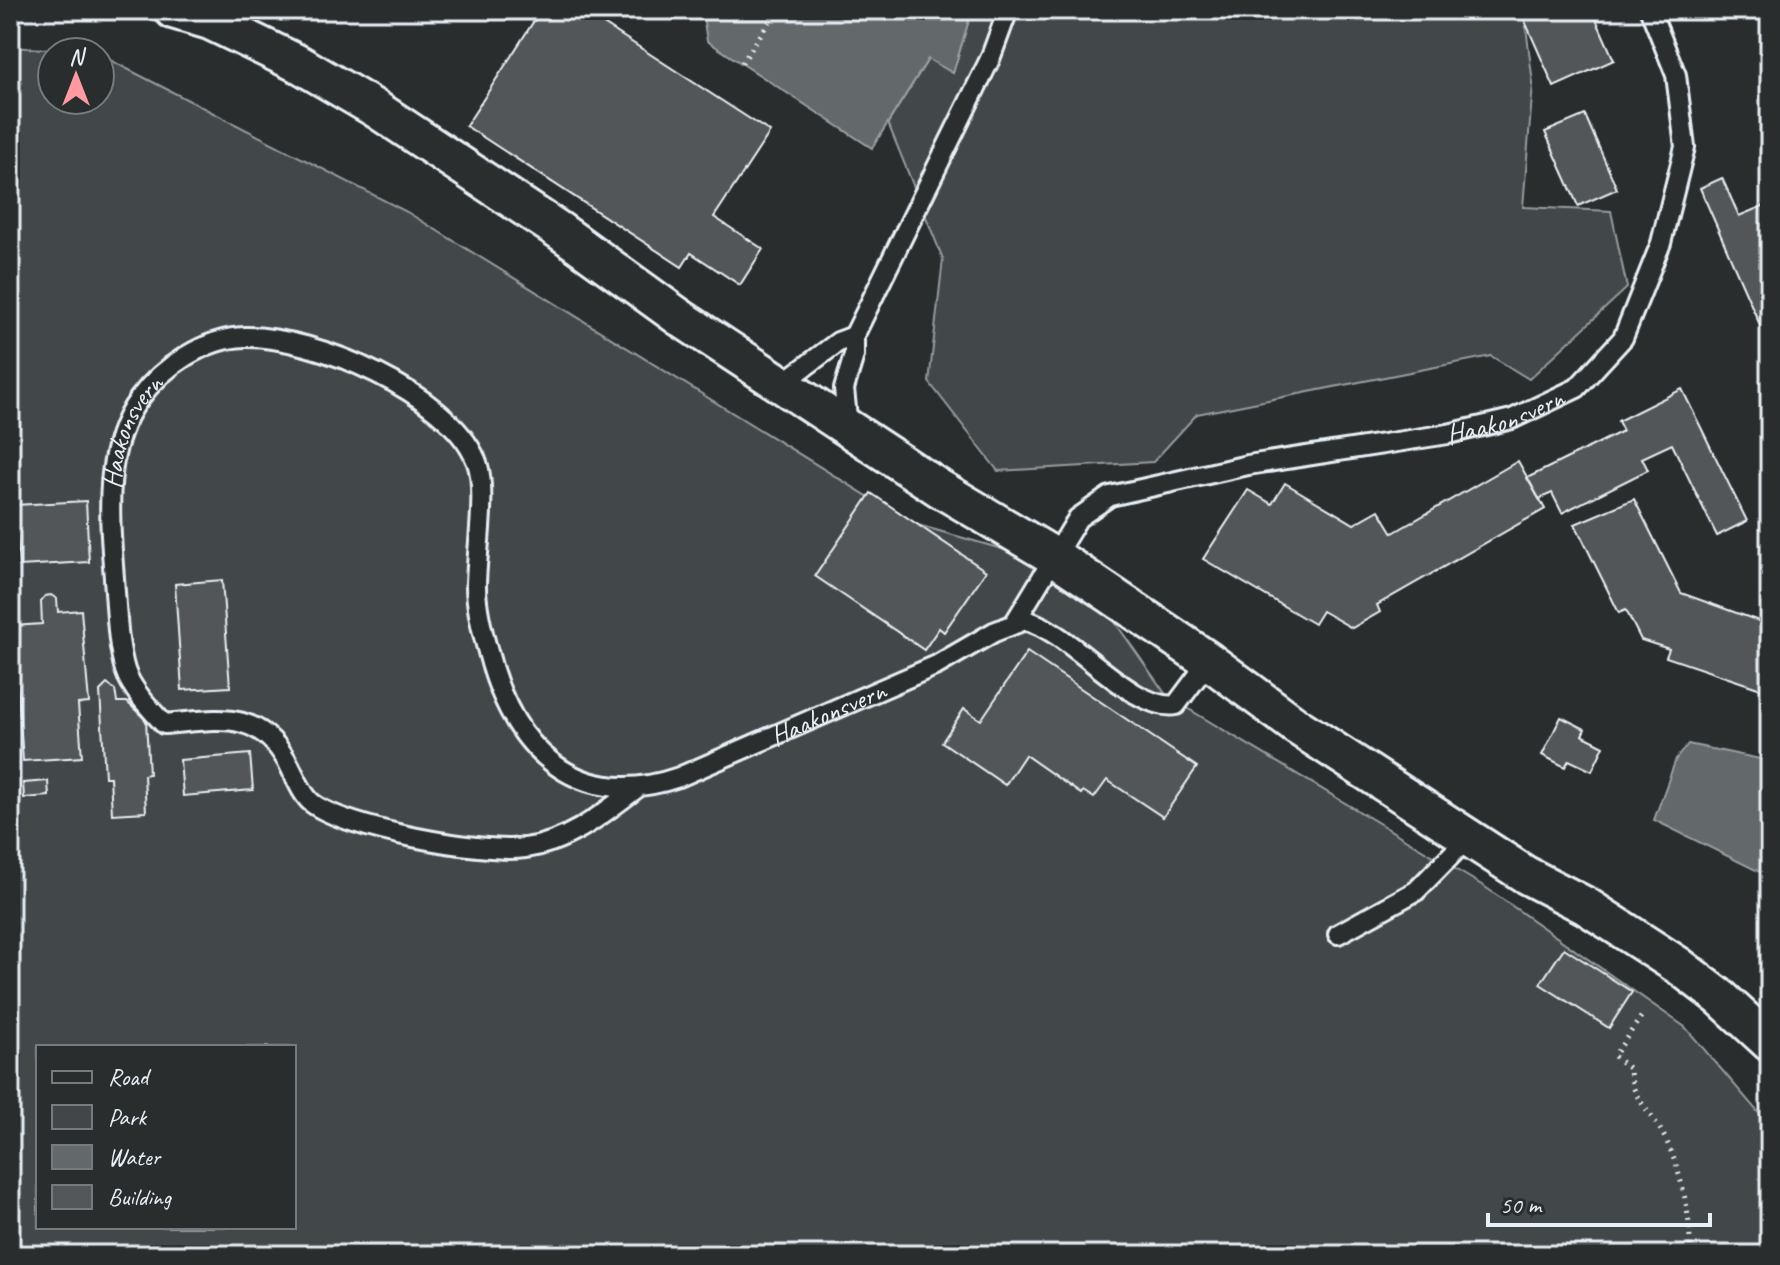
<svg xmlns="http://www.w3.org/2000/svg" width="1780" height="1265" font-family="Caveat,sans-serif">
  <rect width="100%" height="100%" fill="#2a2d2e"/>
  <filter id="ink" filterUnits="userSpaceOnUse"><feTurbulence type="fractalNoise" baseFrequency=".0125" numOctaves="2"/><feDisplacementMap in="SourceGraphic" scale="16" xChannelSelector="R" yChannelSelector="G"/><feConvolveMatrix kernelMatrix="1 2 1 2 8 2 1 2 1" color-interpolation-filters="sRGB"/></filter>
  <g filter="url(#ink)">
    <path fill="#424648" stroke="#959ca0" stroke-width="2" fill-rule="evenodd" d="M 972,10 L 1524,10 L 1533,84 L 1523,207 L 1611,211 L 1627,288 L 1529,379 L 1491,356 L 1197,414 L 1153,462 L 998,471 L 929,382 L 943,259 L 888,123 L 929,58 L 953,73 Z
      M 10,47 L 94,52 L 52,52 L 52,100 L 100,100 L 100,55 L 407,212 L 911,523 L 1079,571 L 1167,696 L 1485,887 L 1685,1027 L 1770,1126 L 1770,1255 L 10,1255 ZM 38,1047 L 294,1047 L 294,1227 L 38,1227 Z"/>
    <path fill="#63686b" stroke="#989fa3" stroke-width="2" d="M 695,10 L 972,10 L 953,73 L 928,59 L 872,148 L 707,41 L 703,16 Z
      M 1688,744 L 1770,761 L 1770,877 L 1654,820 L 1676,759 Z"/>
    <path fill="#535759" stroke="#e8f1f8" stroke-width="2" d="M 541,10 L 582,10 L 770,132 L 714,217 L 763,249 L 740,285 L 691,253 L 682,267 L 466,126 Z
      M 1520,10 L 1592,10 L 1614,60 L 1554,87 Z
      M 1585,115 L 1617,189 L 1578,206 L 1545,132 Z
      M 1722,178 L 1739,216 L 1770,203 L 1770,348 L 1700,188 Z
      M 1682,389 L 1747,521 L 1717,536 L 1672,444 L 1642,458 L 1648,470 L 1562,513 L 1552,493 L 1539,499 L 1527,478 L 1623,431 L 1618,421 Z
      M 1518,461 L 1545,509 L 1377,605 L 1380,612 L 1352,628 L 1322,611 L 1314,624 L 1203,559 L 1248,490 L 1272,504 L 1285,483 L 1354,524 L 1379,510 L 1393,533 Z
      M 871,493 L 986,571 L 944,632 L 939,628 L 924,650 L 815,576 Z
      M 1634,499 L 1681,593 L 1770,625 L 1770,692 L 1666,657 L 1669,649 L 1641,640 L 1626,610 L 1619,613 L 1575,524 Z
      M 86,501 L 89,562 L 19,566 L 15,505 Z
      M 222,580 L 230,687 L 182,690 L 175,584 Z
      M 51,595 L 57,599 L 58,612 L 81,610 L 89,703 L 78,704 L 82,757 L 23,761 L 13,626 L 42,624 L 41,601 L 45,596 Z
      M 1027,652 L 1197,767 L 1163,817 L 1107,780 L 1094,798 L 1083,791 L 1081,794 L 1025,755 L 1005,785 L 942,742 L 964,709 L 981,720 Z
      M 107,684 L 115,690 L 117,702 L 127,702 L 146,720 L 149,774 L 144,775 L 146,812 L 112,814 L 110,777 L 105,777 L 100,691 Z
      M 1561,717 L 1585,729 L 1582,735 L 1604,746 L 1592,771 L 1569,760 L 1565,767 L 1542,755 Z
      M 250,754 L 253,790 L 183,796 L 180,760 Z
      M 48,781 L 49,796 L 24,798 L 23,783 Z
      M 1564,948 L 1632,992 L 1609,1028 L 1540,984 Z"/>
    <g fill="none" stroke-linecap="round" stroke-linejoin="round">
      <defs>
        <g id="lane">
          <path d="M 782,384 L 838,342 L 854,336"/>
          <path d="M 848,427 L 844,389 L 854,355 L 854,336 L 990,59 L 1008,10"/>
          <path id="s1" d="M 1015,622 L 1078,518 L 1110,496 L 1248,465 L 1448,434 L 1512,419 L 1577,388 L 1623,338 L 1661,243 L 1685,147 L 1676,75 L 1650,10"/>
          <path id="s2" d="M 637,788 C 604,813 568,843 525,848 C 482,854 346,829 312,803 C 301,794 294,773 287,761 C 257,708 217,720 164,724 C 151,710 131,689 125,670 C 118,646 117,618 115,592 C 111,530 99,453 139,399 C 162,367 205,338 245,337 C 315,336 448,393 476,460 C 488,487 476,555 476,586 C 476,608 482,631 488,652 C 512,747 575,813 679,777 L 937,665 L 994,632 L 1025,620 C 1071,631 1131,712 1176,705 L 1209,661"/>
          <path d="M 1338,934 L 1416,891 L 1468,838"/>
        </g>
        <path id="street" d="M 173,10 L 210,21 L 301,65 L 376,109 L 560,231 L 679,317 L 939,488 L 1055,557 L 1209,661 L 1298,727 L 1526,875 L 1586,906 L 1679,966 L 1721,998 L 1770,1043"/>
      </defs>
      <use href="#lane" stroke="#e8f1f8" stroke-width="24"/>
      <use href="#street" stroke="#e8f1f8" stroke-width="42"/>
      <path stroke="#e8f1f8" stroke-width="5" stroke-dasharray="2 6" stroke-linecap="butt" d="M 742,63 L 777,10
        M 1641,1017 L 1614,1056 L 1630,1069 C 1631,1096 1646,1106 1660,1129 C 1678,1158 1694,1221 1689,1255"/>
      <use href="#lane" stroke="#2a2d2e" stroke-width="18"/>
      <use href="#street" stroke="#2a2d2e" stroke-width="36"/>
    </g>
  </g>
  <g text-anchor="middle" stroke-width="7" stroke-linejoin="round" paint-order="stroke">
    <g font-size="28" fill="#e8f1f8" stroke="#2a2d2e">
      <text dy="10" stroke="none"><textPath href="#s1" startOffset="564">Haakonsvern</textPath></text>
      <text dy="10" stroke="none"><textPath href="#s2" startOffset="848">Haakonsvern</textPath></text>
      <text dy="10" stroke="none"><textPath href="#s2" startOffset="1900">Haakonsvern</textPath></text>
    </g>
  </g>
  <rect width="1780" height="1265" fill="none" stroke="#2a2d2e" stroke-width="40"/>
  <rect x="20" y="20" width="1740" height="1225" fill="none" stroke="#e8f1f8" stroke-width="3" filter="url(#ink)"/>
  <rect x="36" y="1045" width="260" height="184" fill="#2a2d2e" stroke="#767b7f" stroke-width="2"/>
  <rect x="52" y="1071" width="40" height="12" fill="#2a2d2e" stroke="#767b7f" stroke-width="2"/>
  <text x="108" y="1085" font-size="24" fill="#e8f1f8">Road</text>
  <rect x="52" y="1105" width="40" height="24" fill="#424648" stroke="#767b7f" stroke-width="2"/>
  <text x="108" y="1125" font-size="24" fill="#e8f1f8">Park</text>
  <rect x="52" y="1145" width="40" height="24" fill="#63686b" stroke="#767b7f" stroke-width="2"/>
  <text x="108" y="1165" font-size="24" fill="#e8f1f8">Water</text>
  <rect x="52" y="1185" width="40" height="24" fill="#535759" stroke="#767b7f" stroke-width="2"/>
  <text x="108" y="1205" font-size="24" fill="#e8f1f8">Building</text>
  <g transform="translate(76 76)"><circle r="38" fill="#2a2d2e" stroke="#767b7f" stroke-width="2"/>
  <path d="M0-6L14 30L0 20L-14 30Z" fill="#ff9aa2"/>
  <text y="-12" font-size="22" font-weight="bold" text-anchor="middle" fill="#e8f1f8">N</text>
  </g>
  <path d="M1488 1213v12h222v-12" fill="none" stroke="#e8f1f8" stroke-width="4"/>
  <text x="1500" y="1213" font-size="24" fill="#e8f1f8" stroke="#2a2d2e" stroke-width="6" paint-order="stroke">50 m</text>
</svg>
